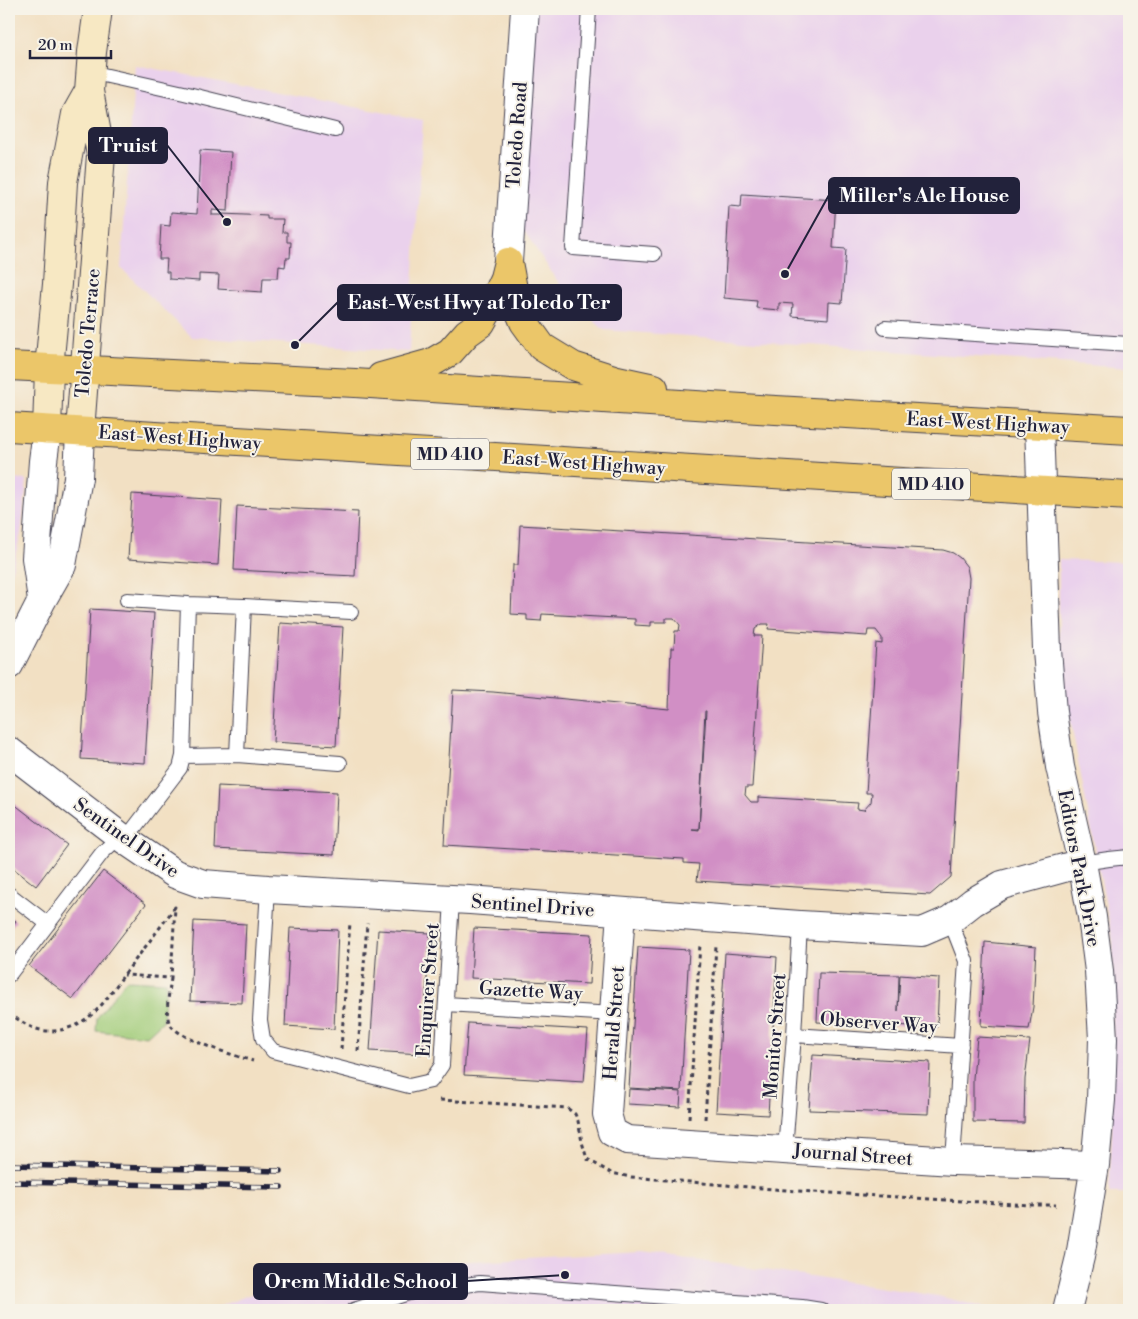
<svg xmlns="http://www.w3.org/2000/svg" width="1138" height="1319" font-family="'Libre Bodoni',serif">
  <rect width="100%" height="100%" fill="#f7f3e8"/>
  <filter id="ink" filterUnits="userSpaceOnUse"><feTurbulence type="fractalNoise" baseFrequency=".02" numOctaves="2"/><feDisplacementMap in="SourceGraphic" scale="10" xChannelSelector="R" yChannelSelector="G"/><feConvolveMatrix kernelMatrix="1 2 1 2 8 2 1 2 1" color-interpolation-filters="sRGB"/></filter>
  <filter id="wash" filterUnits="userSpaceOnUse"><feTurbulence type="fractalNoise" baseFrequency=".0096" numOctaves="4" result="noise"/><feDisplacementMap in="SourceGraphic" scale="20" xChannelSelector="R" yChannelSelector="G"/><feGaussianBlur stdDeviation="1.12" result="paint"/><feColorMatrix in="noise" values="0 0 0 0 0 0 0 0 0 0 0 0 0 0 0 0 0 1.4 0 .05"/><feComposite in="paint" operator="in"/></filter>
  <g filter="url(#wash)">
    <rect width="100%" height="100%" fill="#f2e0c3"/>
    <path fill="#ead1ec" d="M 529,9 L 1129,9 L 1129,368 L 604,330 L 569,298 L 511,212 Z
      M 135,65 L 423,120 L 409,352 L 192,337 L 121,268 Z
      M 9,479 L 27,480 L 21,533 L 9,582 Z
      M 1059,560 L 1129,562 L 1129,1193 L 1109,1193 L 1112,1132 L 1113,942 L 1059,661 Z
      M 641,1252 L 938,1296 L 995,1310 L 211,1310 L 274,1285 L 396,1265 Z"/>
    <path fill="#a1cc79" stroke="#62775a" d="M 126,980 L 166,982 L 163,1021 L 147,1036 L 96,1031 L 97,1018 Z"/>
    <g id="blocks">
      <path fill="#d18fc5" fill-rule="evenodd" d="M 200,150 L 231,152 L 228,211 L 212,210 L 212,215 L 222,215 L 222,214 L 267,216 L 267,219 L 283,219 L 282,232 L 287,232 L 287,242 L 291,242 L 290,258 L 286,258 L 285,267 L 279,266 L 278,278 L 263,278 L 262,292 L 218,289 L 219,275 L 199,274 L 199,281 L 169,279 L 169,272 L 166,272 L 167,259 L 159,259 L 161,225 L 170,226 L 171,212 L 197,214 Z
        M 742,194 L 836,200 L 833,248 L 846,249 L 842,303 L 829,302 L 828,319 L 792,316 L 793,304 L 779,303 L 779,310 L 756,308 L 757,301 L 724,298 L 729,206 L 741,207 Z
        M 132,494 L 222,500 L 218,565 L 128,559 Z
        M 237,506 L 358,512 L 355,576 L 234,570 Z
        M 520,525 L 943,550 L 953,553 L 960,558 L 967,567 L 969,578 L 951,877 L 930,895 L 697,881 L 699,864 L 684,863 L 684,859 L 444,845 L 453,690 L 493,692 L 669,709 L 671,648 L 674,648 L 675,631 L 679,631 L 680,625 L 674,618 L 666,618 L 666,622 L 651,622 L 651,626 L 635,625 L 635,619 L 542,614 L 541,621 L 527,620 L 527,615 L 511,614 L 513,565 L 518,565 ZM 762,624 L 769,624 L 768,629 L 867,636 L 868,630 L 876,630 L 882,638 L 882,644 L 876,643 L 866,793 L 872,793 L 871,802 L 864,810 L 857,809 L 858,803 L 758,797 L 758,802 L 751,802 L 745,795 L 746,787 L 752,787 L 762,636 L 754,636 L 755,629 ZM 705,711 L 706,711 L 699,830 L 692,829 L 699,829 Z
        M 90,609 L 154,613 L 145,763 L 81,759 Z
        M 280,623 L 343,627 L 336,746 L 273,742 Z
        M 218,786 L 337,792 L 334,855 L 215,849 Z
        M 9,800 L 67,845 L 36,886 L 9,865 Z
        M 103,871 L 146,904 L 73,999 L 29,966 Z
        M 9,916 L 16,921 L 9,930 Z
        M 194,921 L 246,924 L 242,1003 L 190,1001 Z
        M 290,928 L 338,930 L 334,1029 L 285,1026 Z
        M 474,928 L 592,934 L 589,984 L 471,978 Z
        M 378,930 L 430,933 L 422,1054 L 370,1051 Z
        M 985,942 L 1036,947 L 1033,1007 L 1029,1029 L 981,1026 Z
        M 638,947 L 689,950 L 681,1091 L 629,1088 Z
        M 725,953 L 777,957 L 768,1115 L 716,1112 Z
        M 819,973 L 899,975 L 898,1011 L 900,975 L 939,978 L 937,1027 L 817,1022 Z
        M 468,1023 L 588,1030 L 584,1082 L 464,1075 Z
        M 977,1037 L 1030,1040 L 1025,1079 L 1024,1123 L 973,1122 L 973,1078 Z
        M 813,1055 L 930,1062 L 928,1114 L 809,1110 Z
        M 629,1089 L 681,1092 L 680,1107 L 628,1104 Z"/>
    </g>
  </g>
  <g filter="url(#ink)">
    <use href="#blocks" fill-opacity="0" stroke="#413e4f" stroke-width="1"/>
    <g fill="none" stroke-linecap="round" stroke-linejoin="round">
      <defs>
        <path id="lane" d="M 589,9 L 573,248 L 654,254
          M 90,72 L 184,93 L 335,130
          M 885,328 L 1129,344
          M 127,600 L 188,604
          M 244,606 L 351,612
          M 237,755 L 340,763
          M 125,840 L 180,768 L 183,756 L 188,604 L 244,606 L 237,755 L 183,756
          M 1082,863 L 1109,859 L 1129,857
          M 268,889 L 260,1020 L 263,1039 L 273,1051 L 409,1086 L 431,1081 L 442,1065 L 452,900
          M 9,894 L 48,924
          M 950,920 L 966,961 L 953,1161
          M 9,975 L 102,853 L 120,836
          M 446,1004 L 614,1014
          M 794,1035 L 961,1046
          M 785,1150 L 794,1035 L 800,925
          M 354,1310 L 412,1292 L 480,1283 L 802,1307 L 821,1310"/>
        <path id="street" d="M 508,262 L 525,9
          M 1039,425 L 1047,650 L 1052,712 L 1060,767 L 1082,863 L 1092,917 L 1099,971 L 1103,1039 L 1101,1100 L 1095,1165 L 1080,1257 L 1067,1310
          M 42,600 L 36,558 L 43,461 L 47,430
          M 9,665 L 42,600 L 62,565 L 78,478 L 80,431
          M 9,751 L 125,840 L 175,874 L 203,884 L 268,889 L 470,900 L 800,925 L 922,932 L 950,920 L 973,902 L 1002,885 L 1082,863
          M 621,912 L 607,1114 L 612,1132 L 627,1140 L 953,1161 L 1095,1165"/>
        <path id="secondary" d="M 47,430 L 49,368 L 57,284 L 63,182 L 76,114 L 89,91
          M 80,431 L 101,155 L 89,91 L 92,52 L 98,9"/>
        <path id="primary" d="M 508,262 L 515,300 L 524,322 L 542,347 L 573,366 L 617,380 L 654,388
          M 9,366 L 355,383 L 758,409 L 1129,430
          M 381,377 L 431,363 L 450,352 L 467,333 L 481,323 L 494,300 L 504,278 L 508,262
          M 9,427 L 1129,496"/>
      </defs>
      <use href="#lane" stroke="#413e4f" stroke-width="16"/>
      <use href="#street" stroke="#413e4f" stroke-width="30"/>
      <use href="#secondary" stroke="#413e4f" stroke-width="30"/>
      <use href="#primary" stroke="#413e4f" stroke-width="30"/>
      <path stroke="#413e4f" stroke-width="3" stroke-dasharray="4 4" stroke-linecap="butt" d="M 171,978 C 170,989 164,1014 170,1024 C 178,1039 236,1056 253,1061
        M 9,1013 C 28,1027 41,1035 65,1029 C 96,1020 108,996 126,972 C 143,950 159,929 175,907 L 171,978 L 124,975
        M 341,1049 L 350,922
        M 358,1051 L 367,923
        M 440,1100 L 567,1108 L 575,1114 L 578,1121 L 582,1142 L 587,1159 L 611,1173 L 631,1177 L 797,1191 L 1030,1205 L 1056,1205
        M 689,1118 L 700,944
        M 705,1119 L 716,946"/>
      <use href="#lane" stroke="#fff" stroke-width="14"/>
      <use href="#street" stroke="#fff" stroke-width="28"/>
      <use href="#secondary" stroke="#f7e8c3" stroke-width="28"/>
      <use href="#primary" stroke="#ebc669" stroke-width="28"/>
      <defs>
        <path id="rail" d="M 9,1165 L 280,1171
          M 9,1182 L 281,1187"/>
      </defs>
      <use href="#rail" stroke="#22223b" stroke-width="5.5"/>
      <use href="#rail" stroke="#f7f3e8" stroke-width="4" stroke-dasharray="11" stroke-linecap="butt"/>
    </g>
  </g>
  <g text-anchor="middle" stroke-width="4" stroke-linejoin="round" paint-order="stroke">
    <g fill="#f7f3e8" stroke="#62616f" stroke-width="1">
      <rect x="411" y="438.5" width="78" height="31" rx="4"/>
      <rect x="892" y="468.5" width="78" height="31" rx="4"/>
    </g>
    <g font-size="18" font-weight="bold" fill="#22223b">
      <text x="450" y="460">MD 410</text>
      <text x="931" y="490">MD 410</text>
    </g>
    <g font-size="19" fill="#22223b" stroke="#f7f3e8">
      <text transform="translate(516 135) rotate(-86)" y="7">Toledo Road</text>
      <text transform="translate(87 333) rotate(-85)" y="7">Toledo Terrace</text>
      <text transform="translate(988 422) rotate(3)" y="7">East-West Highway</text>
      <text transform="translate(180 437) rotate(4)" y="7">East-West Highway</text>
      <text transform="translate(584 462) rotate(4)" y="7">East-West Highway</text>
      <text transform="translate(127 837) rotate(35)" y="7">Sentinel Drive</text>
      <text transform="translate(1080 868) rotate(79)" y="7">Editors Park Drive</text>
      <text transform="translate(533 905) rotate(4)" y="7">Sentinel Drive</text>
      <text transform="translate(427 990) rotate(-86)" y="7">Enquirer Street</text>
      <text transform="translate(531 990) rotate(3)" y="7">Gazette Way</text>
      <text transform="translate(879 1022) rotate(4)" y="7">Observer Way</text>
      <text transform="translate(613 1023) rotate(-86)" y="7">Herald Street</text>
      <text transform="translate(774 1036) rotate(-86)" y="7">Monitor Street</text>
      <text transform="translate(853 1154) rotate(4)" y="7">Journal Street</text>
    </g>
  </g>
  <path fill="none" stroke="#22223b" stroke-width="2" d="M227 222L167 145M785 274L829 195M295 345L338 302M565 1275L467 1281"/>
  <g fill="#22223b" stroke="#f7f3e8" stroke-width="2">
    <circle cx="227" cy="222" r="5"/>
    <circle cx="785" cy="274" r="5"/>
    <circle cx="295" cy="345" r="5"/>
    <circle cx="565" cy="1275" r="5"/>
  </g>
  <g fill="#22223b" stroke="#22223b" stroke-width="2">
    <rect x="89" y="128" width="78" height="35" rx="5"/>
    <rect x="829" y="178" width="190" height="35" rx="5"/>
    <rect x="338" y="285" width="283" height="35" rx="5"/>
    <rect x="254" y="1264" width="213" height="35" rx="5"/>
  </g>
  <g font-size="20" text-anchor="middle" font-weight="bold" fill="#fff">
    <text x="128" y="152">Truist</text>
    <text x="924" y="202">Miller's Ale House</text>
    <text x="479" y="309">East-West Hwy at Toledo Ter</text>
    <text x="361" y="1288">Orem Middle School</text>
  </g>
  <rect width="1138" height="1319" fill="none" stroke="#f7f3e8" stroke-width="30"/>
  <path d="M30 50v8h81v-8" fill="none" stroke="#22223b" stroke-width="2.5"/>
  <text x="38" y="50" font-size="15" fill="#22223b" stroke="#f7f3e8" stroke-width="4" paint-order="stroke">20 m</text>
</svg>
